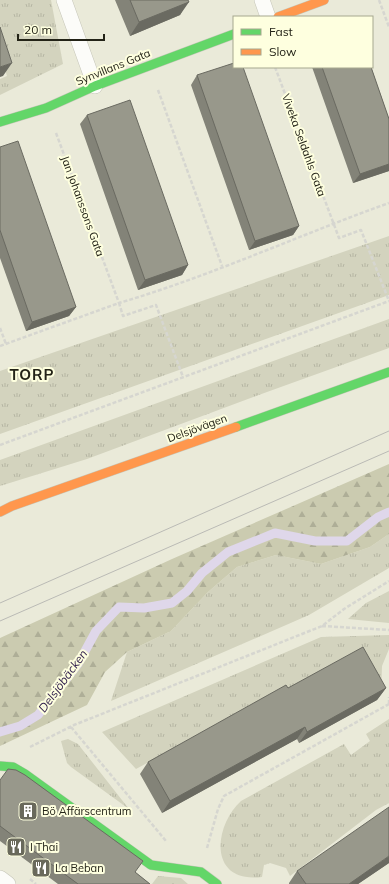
<svg xmlns="http://www.w3.org/2000/svg" width="389" height="884" font-family="Mulish,sans-serif">
  <defs>
    <pattern id="grass-tufts" width="24" height="20" patternUnits="userSpaceOnUse"><rect width="24" height="20" fill="#d3d3be"/><path d="M3 7l-1-3M5 7V3M7 7l1-3M15 17l-1-3M17 17v-4M19 17l1-3" fill="none" stroke="#b5b5a3"/></pattern>
    <pattern id="forest-firs" width="22" height="20" patternUnits="userSpaceOnUse"><rect width="22" height="20" fill="#cbcbb0"/><path d="M5 1l3.5 6h-7zM16 11l3.5 6h-7z" fill="#aeae97"/></pattern>
  </defs>
  <rect width="100%" height="100%" fill="#eaead9"/>
  <path fill="url(#grass-tufts)" d="M 0,0 L 51,0 L 63,64 L 0,95 L 0,79 L 7,76 L 0,54 Z
    M 389,236 L 389,295 L 0,434 L 0,371 Z
    M 389,319 L 389,348 L 267,392 L 87,459 L 0,486 L 0,460 Z
    M 389,534 L 389,568 L 309,615 L 111,701 L 127,652 L 171,631 L 208,592 L 237,567 L 276,555 L 321,564 L 370,547 Z
    M 389,591 L 389,623 L 348,619 L 366,603 Z
    M 389,635 L 389,649 L 382,666 L 381,695 L 278,692 L 136,769 L 102,732 L 321,637 Z
    M 389,719 L 389,803 L 376,810 L 290,876 L 286,868 L 270,863 L 264,865 L 262,877 C 207,884 214,825 241,801 L 344,744 L 351,755 L 370,741 L 366,734 Z
    M 68,739 L 78,744 L 129,809 L 71,767 L 67,763 L 61,741 Z
    M 158,876 L 181,878 L 188,884 L 152,884 Z"/>
  <path fill="url(#forest-firs)" d="M 389,464 L 389,534 L 370,547 L 321,564 L 276,555 L 237,567 L 208,592 L 171,631 L 127,652 L 105,672 L 87,705 L 0,746 L 0,638 L 172,559 Z"/>
  <g fill="none" stroke-linecap="round" stroke-linejoin="round">
    <path stroke="#dfd7ea" stroke-width="9" d="M 0,732 L 20,726 L 38,715 L 78,664 L 96,631 L 119,607 L 144,608 L 172,603 L 187,591 L 202,573 L 228,552 L 275,533 L 315,541 L 347,541 L 378,517 L 389,512"/>
    <defs>
      <path id="lane" d="M 64,0 L 95,86
        M 262,0 L 268,17
        M 0,878 L 8,884"/>
      <path id="fast" d="M 0,122 L 46,108 L 95,86 L 234,34
        M 236,427 L 389,372
        M 0,766 L 13,767 L 25,774 L 151,865 L 201,872 L 217,884"/>
      <path id="slow" d="M 278,17 L 324,0
        M 0,512 L 12,506 L 236,427"/>
    </defs>
    <use href="#lane" stroke="#c6c6b9" stroke-width="16"/>
    <use href="#fast" stroke="#c6c6b9" stroke-width="10"/>
    <use href="#slow" stroke="#c6c6b9" stroke-width="10"/>
    <path stroke="#d6d6d0" stroke-width="2.5" stroke-dasharray="4 2" stroke-linecap="butt" d="M 379,0 L 389,27
      M 275,67 L 339,238 L 361,230 L 389,301
      M 158,90 L 222,266
      M 56,133 L 119,303 C 211,276 299,235 389,203
      M 0,328 L 6,344
      M 0,346 L 119,303 L 123,316 L 156,305 L 183,377
      M 0,445 L 389,301
      M 322,626 L 389,630
      M 389,704 L 389,697
      M 71,727 L 166,841
      M 30,747 L 74,725 L 322,626 L 344,609 L 389,581
      M 207,848 L 218,809 L 224,796 L 389,704
      M 30,879 L 36,884"/>
    <use href="#lane" stroke="#fcfcf9" stroke-width="15"/>
    <use href="#fast" stroke="#63d668" stroke-width="9"/>
    <use href="#slow" stroke="#ff974d" stroke-width="9"/>
    <path stroke="#babab5" stroke-width="1" d="M 0,603 L 389,431
      M 0,621 L 389,451"/>
  </g>
  <path fill="#838378" d="M 115,0 L 188,0 L 180,15 L 130,36 Z
    M 312,67 L 371,67 L 389,119 L 389,171 L 353,183 Z
    M 197,75 L 299,226 L 293,235 L 249,250 L 191,85 Z
    M 87,115 L 188,265 L 182,275 L 138,290 L 80,124 Z
    M 0,147 L 76,307 L 69,316 L 26,331 L 0,258 Z
    M 288,688 L 386,688 L 377,700 L 299,743 L 297,739 L 162,813 L 140,774 L 148,762 Z
    M 0,780 L 135,872 L 150,884 L 58,884 L 0,841 Z
    M 389,863 L 358,884 L 289,884 L 289,883 L 297,871 Z"/>
  <path fill="#6a6a61" d="M 189,2 L 180,15 L 130,36 L 139,22 Z
    M 12,63 L 3,76 L 0,77 L 0,67 Z
    M 389,164 L 389,171 L 353,183 L 360,174 Z
    M 299,226 L 293,235 L 249,250 L 255,241 Z
    M 188,265 L 182,275 L 138,290 L 145,280 Z
    M 76,307 L 69,316 L 26,331 L 32,322 Z
    M 386,688 L 377,700 L 299,743 L 307,732 Z
    M 305,727 L 297,739 L 162,813 L 170,801 Z
    M 389,856 L 389,863 L 358,884 L 349,884 Z"/>
  <path fill="#98988b" stroke="#6a6a61" d="M 130,0 L 188,0 L 189,2 L 139,22 Z
    M 0,27 L 12,63 L 0,67 Z
    M 234,63 L 234,67 L 243,67 L 299,226 L 255,241 L 197,75 Z
    M 322,67 L 371,67 L 389,119 L 389,164 L 360,174 Z
    M 130,100 L 188,265 L 145,280 L 87,115 Z
    M 18,141 L 76,307 L 32,322 L 0,230 L 0,147 Z
    M 363,647 L 386,688 L 307,732 L 305,727 L 170,801 L 148,762 L 286,685 L 288,688 Z
    M 8,769 L 16,770 L 25,775 L 143,861 L 135,872 L 150,884 L 78,884 L 0,826 L 0,780 Z
    M 389,807 L 389,856 L 349,884 L 306,884 L 297,871 Z"/>
  <defs>
    <symbol id="building-square" viewBox="-11 -11 22 22"><rect x="-9" y="-9" width="18" height="18" rx="4" fill="#69695b" stroke="#feffdf"/><path d="M-4-6H4V6H1V3H-1V6H-4ZM-2.5-4.3h1.7v1.8h-1.7ZM.8-4.3h1.7v1.8H.8ZM-2.5-1h1.7V.8h-1.7ZM.8-1h1.7V.8H.8Z" fill="#fff"/></symbol>
    <symbol id="restaurant-square" viewBox="-11 -11 22 22"><rect x="-9" y="-9" width="18" height="18" rx="4" fill="#69695b" stroke="#feffdf"/><path d="M-5-6h1v4h1v-4h1v4h1v-4h1v5L-1.5 .5V6h-2V.5L-5-1ZM5-6V6H3V1.5H1.5Q1.5-4 5-6Z" fill="#fff"/></symbol>
  </defs>
  <g fill-rule="evenodd">
    <use href="#building-square" x="17" y="800" width="22" height="22"/>
    <use href="#restaurant-square" x="5" y="836" width="22" height="22"/>
    <use href="#restaurant-square" x="30" y="857" width="22" height="22"/>
  </g>
  <g text-anchor="middle" stroke-width="4" stroke-linejoin="round" paint-order="stroke">
    <g font-size="11" fill="#232317" stroke="#feffdf">
      <text transform="translate(113 67) rotate(-22)" y="4">Synvillans Gata</text>
      <text transform="translate(304 145) rotate(70)" y="4">Viveka Seldahls Gata</text>
      <text transform="translate(83 206) rotate(70)" y="4">Jan Johanssons Gata</text>
      <text transform="translate(197 428) rotate(-20)" y="4">Delsjövägen</text>
    </g>
    <g font-size="11" fill="#232317" stroke="#feffdf" text-anchor="start">
      <text x="42" y="815">Bö Affärscentrum</text>
      <text x="30" y="851">I Thai</text>
      <text x="55" y="872">La Beban</text>
    </g>
    <g font-size="12" font-style="italic" fill="#32204d" stroke="#feffdf">
      <text transform="translate(63 681) rotate(-54)" y="4">Delsjöbäcken</text>
    </g>
    <g font-size="15" font-weight="bold" letter-spacing="1" fill="#232317" stroke="#feffdf">
      <text x="32" y="380">TORP</text>
    </g>
  </g>
  <rect x="233" y="16" width="140" height="52" fill="#feffdf" stroke="#a6a78f"/>
  <rect x="241" y="29" width="20" height="6" fill="#63d668" stroke="#a6a78f"/>
  <text x="269" y="36" font-size="12" fill="#232317">Fast</text>
  <rect x="241" y="49" width="20" height="6" fill="#ff974d" stroke="#a6a78f"/>
  <text x="269" y="56" font-size="12" fill="#232317">Slow</text>
  <path d="M18 34v6h86v-6" fill="none" stroke="#232317" stroke-width="2"/>
  <text x="24" y="34" font-size="12" fill="#232317" stroke="#feffdf" stroke-width="3" paint-order="stroke">20 m</text>
</svg>
